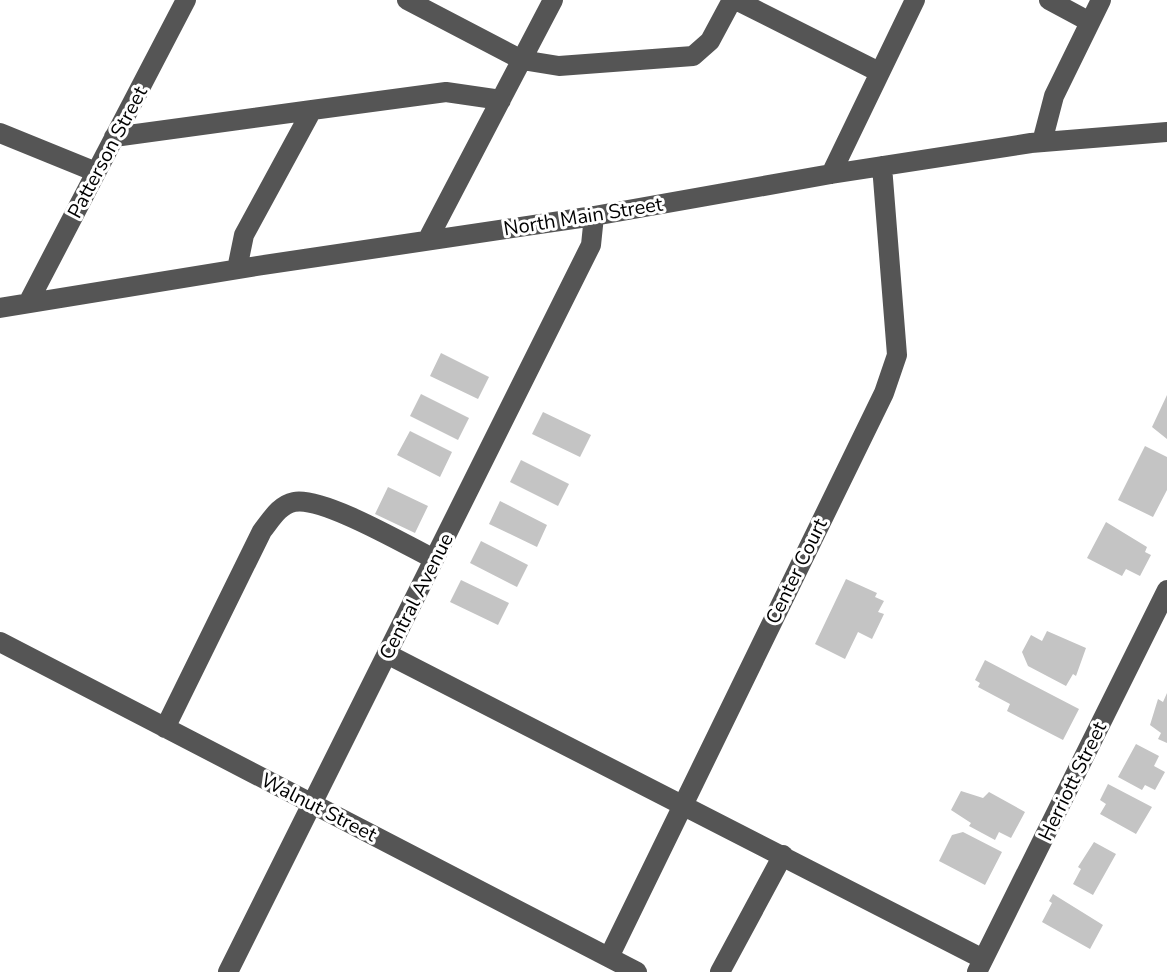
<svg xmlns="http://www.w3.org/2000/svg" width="1167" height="972" font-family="'Nunito Sans',sans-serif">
  <rect width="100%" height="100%" fill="#fff"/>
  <path fill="#c4c4c4" d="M 441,353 L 489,377 L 478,399 L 430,376 Z
    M 421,394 L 469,418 L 458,440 L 410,416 Z
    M 1167,395 L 1167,439 L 1152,427 Z
    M 543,412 L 591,435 L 580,457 L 532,434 Z
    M 410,431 L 452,452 L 440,477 L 397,455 Z
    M 1145,446 L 1167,457 L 1167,490 L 1153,517 L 1118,500 Z
    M 521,460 L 569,484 L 558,506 L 510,482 Z
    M 388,487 L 428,506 L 415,533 L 375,514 Z
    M 500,501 L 547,525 L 537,547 L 489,524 Z
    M 1106,522 L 1147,547 L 1145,552 L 1151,555 L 1140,576 L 1126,569 L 1122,576 L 1087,558 Z
    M 481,541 L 528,565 L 517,587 L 470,563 Z
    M 846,579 L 877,593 L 875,597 L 884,601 L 878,612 L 884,614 L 872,639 L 858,632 L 845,659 L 815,644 Z
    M 461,580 L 509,603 L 498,625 L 450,602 Z
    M 1047,631 L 1086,648 L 1076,676 L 1073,674 L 1066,686 L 1028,666 L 1022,652 L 1031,635 L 1042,641 Z
    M 985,660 L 1079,709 L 1063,740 L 1007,711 L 1010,704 L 978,687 L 980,683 L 975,680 Z
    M 1167,693 L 1167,743 L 1158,739 L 1161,733 L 1150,725 L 1158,699 L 1163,702 Z
    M 1136,744 L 1159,756 L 1154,766 L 1165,772 L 1155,790 L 1145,785 L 1142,790 L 1118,777 Z
    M 1108,784 L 1152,807 L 1136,834 L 1100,814 L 1106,804 L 1100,800 Z
    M 961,791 L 983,798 L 989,792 L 1025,812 L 1011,838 L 999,832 L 995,840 L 969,826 L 971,823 L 951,810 Z
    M 963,832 L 1002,852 L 985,885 L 939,861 L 952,835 Z
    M 1094,842 L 1116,854 L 1093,895 L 1073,884 L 1081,869 L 1078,867 Z
    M 1053,894 L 1103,925 L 1090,949 L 1042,922 L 1052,903 L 1049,901 Z"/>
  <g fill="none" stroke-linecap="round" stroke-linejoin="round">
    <path stroke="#555" stroke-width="20" d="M 407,0 L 522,60 L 559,66 L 693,56 L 710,41 L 732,0
      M 736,0 L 879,72
      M 1049,0 L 1090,22
      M 0,133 L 96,172
      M 114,137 L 312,110
      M 1042,142 L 1054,96 L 1101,0
      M 831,174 L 915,0
      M 428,239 L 553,0
      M 237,269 L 244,235 L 312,110 L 446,92 L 501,100
      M 28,303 L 186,0
      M 0,308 L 257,266 L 594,216 L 831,174 L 1031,143 L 1167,132
      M 0,642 L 637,972
      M 387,654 L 983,959
      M 165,728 L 262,531 C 271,520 279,505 294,502 C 322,496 406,545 434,559
      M 609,957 L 884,393 L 897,355 L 882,166
      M 228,972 L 591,245 L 594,216
      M 720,972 L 783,855
      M 977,972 L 1167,590"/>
  </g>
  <g text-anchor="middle" stroke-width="6" stroke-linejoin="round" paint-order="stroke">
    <g font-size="20" fill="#000" stroke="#fff">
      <text transform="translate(107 152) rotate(-62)" y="7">Patterson Street</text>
      <text transform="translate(583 216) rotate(-9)" y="7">North Main Street</text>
      <text transform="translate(796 571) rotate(-64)" y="7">Center Court</text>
      <text transform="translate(416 596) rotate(-63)" y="7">Central Avenue</text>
      <text transform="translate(1072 781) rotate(-64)" y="7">Herriott Street</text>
      <text transform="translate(319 807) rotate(27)" y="7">Walnut Street</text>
    </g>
  </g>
</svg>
